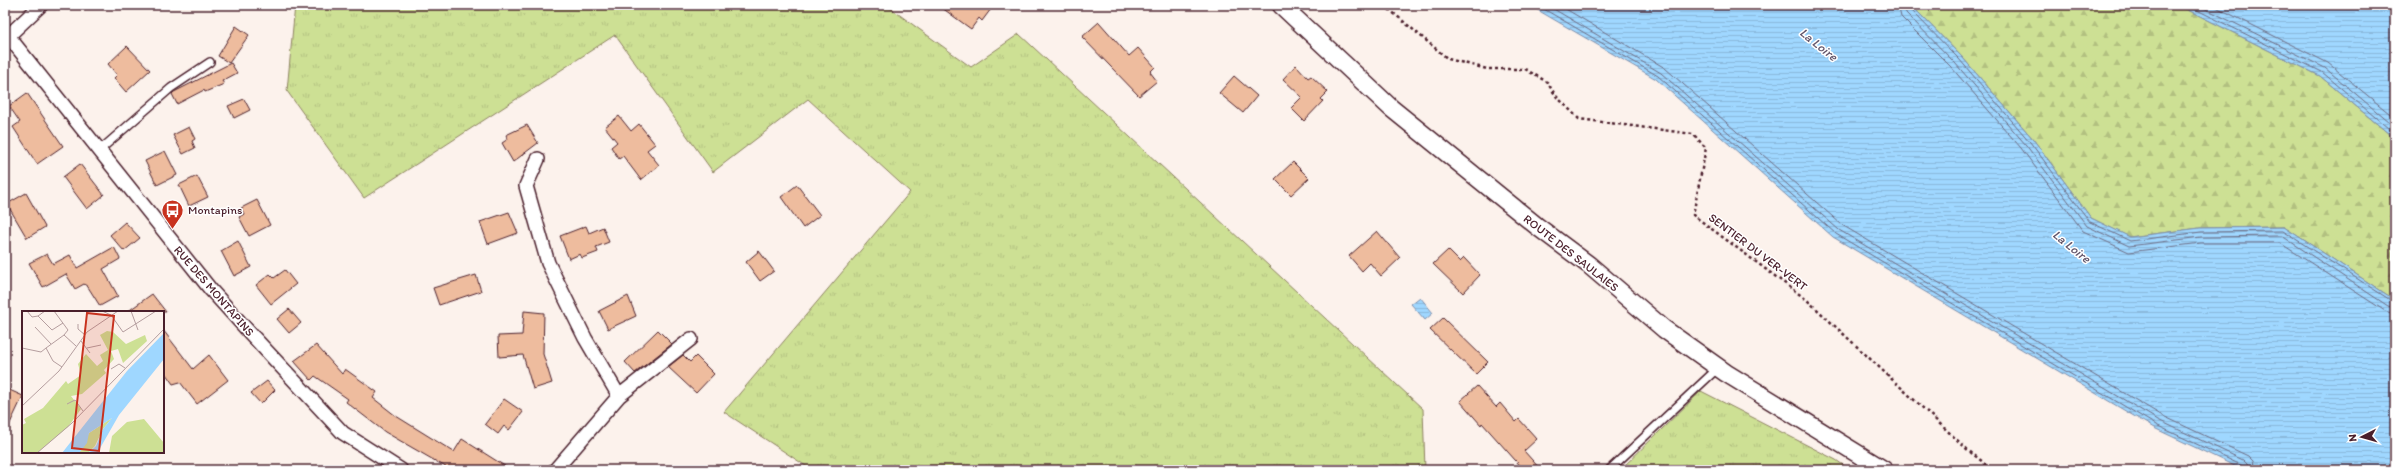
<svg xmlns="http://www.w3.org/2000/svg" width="2400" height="475" font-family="Itim,sans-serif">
  <defs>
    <pattern id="grass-tufts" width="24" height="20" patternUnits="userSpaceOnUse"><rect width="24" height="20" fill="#cde094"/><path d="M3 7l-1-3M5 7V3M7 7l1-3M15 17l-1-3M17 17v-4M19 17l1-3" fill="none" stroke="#b2c080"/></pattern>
    <pattern id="forest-firs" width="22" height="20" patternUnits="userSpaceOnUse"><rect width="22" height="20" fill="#cde094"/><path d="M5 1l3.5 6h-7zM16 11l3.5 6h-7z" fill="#b2c080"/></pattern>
    <pattern id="water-rules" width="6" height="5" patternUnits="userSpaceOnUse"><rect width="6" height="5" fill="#9fd7ff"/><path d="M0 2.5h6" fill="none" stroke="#8ab8db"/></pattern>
  </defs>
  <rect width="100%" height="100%" fill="#fcf2ec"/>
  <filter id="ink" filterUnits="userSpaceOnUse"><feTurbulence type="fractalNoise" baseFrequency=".025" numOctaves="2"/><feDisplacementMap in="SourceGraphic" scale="8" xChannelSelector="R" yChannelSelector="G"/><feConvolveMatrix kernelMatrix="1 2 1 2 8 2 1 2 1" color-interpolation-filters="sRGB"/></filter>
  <g filter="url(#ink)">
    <path fill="url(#grass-tufts)" stroke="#8c8060" d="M 295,5 L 886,5 L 971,67 L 1019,34 L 1423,409 L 1425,470 L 1094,470 L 1091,467 L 1084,470 L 812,470 L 724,412 L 910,192 L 808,99 L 713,172 L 615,35 L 364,198 L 287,91 Z
      M 1701,391 L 1836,460 L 1850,470 L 1620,470 Z"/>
    <path fill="url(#forest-firs)" stroke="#8c8060" d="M 1911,5 L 2178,5 L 2320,76 L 2395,139 L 2395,300 L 2284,227 L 2200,228 L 2129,237 L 2091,218 L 2033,139 L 1962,57 Z"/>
    <path fill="url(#water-rules)" stroke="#7d8daa" d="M 1529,5 L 1911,5 L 1962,57 L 2033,139 L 2091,218 L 2130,237 L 2200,228 L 2284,227 L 2395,300 L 2395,470 L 2243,470 L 2154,428 L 1833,237 L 1656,79 Z
      M 2178,5 L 2386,5 L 2395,12 L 2395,139 L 2320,76 Z
      M 1420,297 L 1433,313 L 1425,320 L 1411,304 Z"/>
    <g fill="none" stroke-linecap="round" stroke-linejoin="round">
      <path stroke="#6c6980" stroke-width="1" d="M 1537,5 L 1658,76 L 1836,234 L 2156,425 L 2241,465 L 2244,470
        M 1547,5 L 1661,73 L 1839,230 L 2158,420 L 2243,460 L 2247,464 L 2249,470
        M 1559,5 L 1665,68 L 1842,225 L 2161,415 L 2248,456 L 2253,461 L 2255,470
        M 1898,5 L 1901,17 L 1951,67 L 2021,148 L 2083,231 L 2129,252 L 2201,243 L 2280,243 L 2385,311 L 2395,314
        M 1904,5 L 1906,13 L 1955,63 L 2026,145 L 2087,226 L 2129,246 L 2201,237 L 2282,236 L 2388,306 L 2395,308
        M 1909,5 L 1910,9 L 1959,59 L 2030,142 L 2090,222 L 2130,241 L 2201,232 L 2283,231 L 2395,303
        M 2187,5 L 2322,72 L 2395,134
        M 2198,5 L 2325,68 L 2395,127
        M 2212,5 L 2328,63 L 2395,118"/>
    </g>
    <path fill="#eebc9e" stroke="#4a1f2b" d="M 938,5 L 994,5 L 982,21 L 979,18 L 971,29 Z
      M 1099,22 L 1129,56 L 1138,48 L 1155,67 L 1150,72 L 1157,81 L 1139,96 L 1082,37 Z
      M 236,26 L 249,35 L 229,63 L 218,56 Z
      M 127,46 L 150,70 L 126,92 L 114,78 L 117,75 L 108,64 Z
      M 231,63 L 237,73 L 222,81 L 224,84 L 205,92 L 204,90 L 177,104 L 172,94 L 174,92 Z
      M 1296,65 L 1308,78 L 1311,76 L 1328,92 L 1321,99 L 1323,101 L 1304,121 L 1291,108 L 1302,97 L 1283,79 Z
      M 1234,76 L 1257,96 L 1243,113 L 1219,93 Z
      M 27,93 L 63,146 L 37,164 L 13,127 L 20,122 L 9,106 Z
      M 244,99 L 250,110 L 234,118 L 228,106 Z
      M 619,116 L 631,131 L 639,124 L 655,144 L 647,150 L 659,165 L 641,180 L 623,156 L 619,159 L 611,147 L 617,142 L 605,127 Z
      M 527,125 L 538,143 L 513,162 L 502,143 L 508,139 L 506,135 Z
      M 189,127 L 195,139 L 192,141 L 195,148 L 183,154 L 173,135 Z
      M 165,151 L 177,175 L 157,185 L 145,161 Z
      M 1293,162 L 1309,178 L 1291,195 L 1275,179 Z
      M 80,164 L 104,195 L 87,209 L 63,177 Z
      M 197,176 L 208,197 L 189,206 L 179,185 Z
      M 797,185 L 820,215 L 803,228 L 781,197 Z
      M 26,193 L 45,227 L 27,238 L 7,204 Z
      M 257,200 L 270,225 L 249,236 L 239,217 L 244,214 L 241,208 Z
      M 509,212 L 518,233 L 488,244 L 480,222 Z
      M 125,222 L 140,238 L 124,251 L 110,235 Z
      M 586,226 L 589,233 L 603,227 L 609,242 L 596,247 L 598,252 L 582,258 L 580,254 L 569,259 L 560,236 Z
      M 1377,231 L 1400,258 L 1381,276 L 1370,263 L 1362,271 L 1349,256 Z
      M 238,241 L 251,267 L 234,276 L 221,251 Z
      M 114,247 L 120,259 L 103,269 L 118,296 L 100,306 L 88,287 L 84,284 L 75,289 L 66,274 L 43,287 L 29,263 L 47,254 L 53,264 L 70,255 L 77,268 Z
      M 1448,250 L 1460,262 L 1464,258 L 1480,275 L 1463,293 L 1433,264 Z
      M 759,251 L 774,271 L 760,281 L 746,262 Z
      M 285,270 L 296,284 L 271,304 L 256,285 L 270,274 L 274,278 Z
      M 476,275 L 481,291 L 439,305 L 433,288 Z
      M 152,294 L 166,312 L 127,312 Z
      M 628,296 L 636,316 L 608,329 L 599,311 Z
      M 289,309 L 301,323 L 289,333 L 277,319 Z
      M 524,311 L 544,313 L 543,354 L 552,383 L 533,389 L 523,355 L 499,357 L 498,336 L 522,335 Z
      M 1443,318 L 1488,362 L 1476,374 L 1430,330 Z
      M 163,330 L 193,369 L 209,355 L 228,380 L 197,404 L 180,382 L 173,384 L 163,370 Z
      M 658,330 L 672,344 L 635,373 L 625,362 Z
      M 316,345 L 342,374 L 345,369 L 377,392 L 373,398 L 396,416 L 454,452 L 462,439 L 511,470 L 451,470 L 385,432 L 346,402 L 348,399 L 315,376 L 311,380 L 294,361 Z
      M 683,355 L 690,362 L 696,356 L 714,374 L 696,393 L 668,367 Z
      M 267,381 L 275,390 L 261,404 L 251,393 Z
      M 1477,386 L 1496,407 L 1500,403 L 1516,422 L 1519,419 L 1537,439 L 1524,451 L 1541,470 L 1524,470 L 1482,423 L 1481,425 L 1460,401 Z
      M 5,388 L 23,396 L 5,434 Z
      M 504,399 L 523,412 L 509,430 L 504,426 L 498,434 L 485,424 Z"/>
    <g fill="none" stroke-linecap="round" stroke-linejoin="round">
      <defs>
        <path id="service" d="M 100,150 L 171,88 L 210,62
          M 1609,470 L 1718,368"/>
        <path id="minor" d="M 5,32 L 211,290 L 249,332 L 343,433 L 401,470
          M 5,39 L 41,5
          M 538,159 L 526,186 L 548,263 L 585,338 L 619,396
          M 555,470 L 619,396 L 691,339"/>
        <path id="tertiary" d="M 1281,5 L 1391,108 L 1538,227 L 1589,265 L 1664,329 L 1726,373 L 1884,470"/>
      </defs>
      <use href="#service" stroke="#4a1f2b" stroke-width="10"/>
      <use href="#minor" stroke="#4a1f2b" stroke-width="16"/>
      <use href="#tertiary" stroke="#4a1f2b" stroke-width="20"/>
      <path stroke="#4a1f2b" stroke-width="2.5" stroke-dasharray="3 3" stroke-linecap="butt" d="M 1384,5 L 1448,59 L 1487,69 L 1525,69 L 1547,82 L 1556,96 L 1579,119 L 1693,134 L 1706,148 L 1693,215 L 1807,300 L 1969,451 L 1993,470"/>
      <use href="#service" stroke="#fff" stroke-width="7"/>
      <use href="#minor" stroke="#fff" stroke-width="13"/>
      <use href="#tertiary" stroke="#fff" stroke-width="17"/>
    </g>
  </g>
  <defs>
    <symbol id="bus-pin" viewBox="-11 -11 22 30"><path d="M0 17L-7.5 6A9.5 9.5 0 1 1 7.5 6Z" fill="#c8321e" stroke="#fff"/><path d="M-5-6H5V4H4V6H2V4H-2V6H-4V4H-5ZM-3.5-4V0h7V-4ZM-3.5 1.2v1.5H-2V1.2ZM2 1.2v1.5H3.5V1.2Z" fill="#fff"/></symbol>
  </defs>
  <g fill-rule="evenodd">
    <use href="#bus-pin" x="160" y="198" width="25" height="34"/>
  </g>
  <g text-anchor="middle" stroke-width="3" stroke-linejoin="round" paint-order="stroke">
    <g font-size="12" fill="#4a1f2b" stroke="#fff" text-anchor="start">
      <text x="188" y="214">Montapins</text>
    </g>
    <g font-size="12" fill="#4a1f2b" stroke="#fff">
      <text transform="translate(1758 252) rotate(37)" y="4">SENTIER DU VER-VERT</text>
      <text transform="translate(1571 253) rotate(38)" y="4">ROUTE DES SAULAIES</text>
      <text transform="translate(214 291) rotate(49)" y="4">RUE DES MONTAPINS</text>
    </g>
    <g font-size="13" font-style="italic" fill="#64566b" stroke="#fff">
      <text transform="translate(1819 44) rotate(39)" y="5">La Loire</text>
      <text transform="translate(2072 246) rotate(39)" y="5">La Loire</text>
    </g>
  </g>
  <g transform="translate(22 311)">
    <rect width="142" height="142" fill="#fcf2ec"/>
    <path d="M 85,20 L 91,21 L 104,33 L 123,24 L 125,30 L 101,52 L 96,38 L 89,40 L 92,48 L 82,59 L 84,62 L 60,83 L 49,85 L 59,98 L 46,116 L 15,142 L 0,142 L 0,114 L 4,112 L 2,108 L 21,97 L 44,70 L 46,73 L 59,64 L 56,53 L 64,43 L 75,55 L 81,50 L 78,44 L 86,39 L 78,24 ZM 122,108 L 142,132 L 142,142 L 87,142 L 90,125 L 105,111 Z" fill="#cde094"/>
    <path d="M 90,107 L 81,118 L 73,135 L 66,142 L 57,142 L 67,122 Z" fill="#cde094"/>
    <path d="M 142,22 L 142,48 L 97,104 L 77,139 L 75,142 L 66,142 L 74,135 L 81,118 L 90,107 L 67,122 L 65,132 L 57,142 L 40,142 L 105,60 Z" fill="#9fd7ff"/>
    <path fill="none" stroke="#b59e9f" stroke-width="1" d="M 5,0 L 10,6 L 16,5M 23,0 L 16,5 L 30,19 L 41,12M 32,0 L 46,19 L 42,24M 80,0 L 89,4 L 101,21 L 134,0M 109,0 L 116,19M 56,13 L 56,18 L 63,24M 13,16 L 29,33M 59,30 L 68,42M 0,37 L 19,41 L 24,37 L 31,50 L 40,56M 24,37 L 42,24 L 54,35M 65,37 L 79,34M 89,58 L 97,53 L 103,57M 45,93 L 53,89 L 61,100M 0,95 L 37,60 L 65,21 L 96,0M 15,142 L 50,112 L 142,18"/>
    <path fill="#c8321e" fill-opacity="0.15" stroke="#c8321e" stroke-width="2" d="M 65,2 L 92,5 L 77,140 L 50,137 Z"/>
    <rect width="142" height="142" fill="none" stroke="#4a1f2b" stroke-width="2"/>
  </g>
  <rect width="2400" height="475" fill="none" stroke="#fff" stroke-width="20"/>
  <rect x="10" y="10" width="2380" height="455" fill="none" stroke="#4a1f2b" stroke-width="1.5" filter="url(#ink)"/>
  <g transform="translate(2362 437) rotate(264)" stroke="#ffffff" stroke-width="3" paint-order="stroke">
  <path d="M0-3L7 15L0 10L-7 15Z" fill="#4a1f2b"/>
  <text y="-6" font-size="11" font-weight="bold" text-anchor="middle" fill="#4a1f2b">N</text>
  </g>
</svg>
